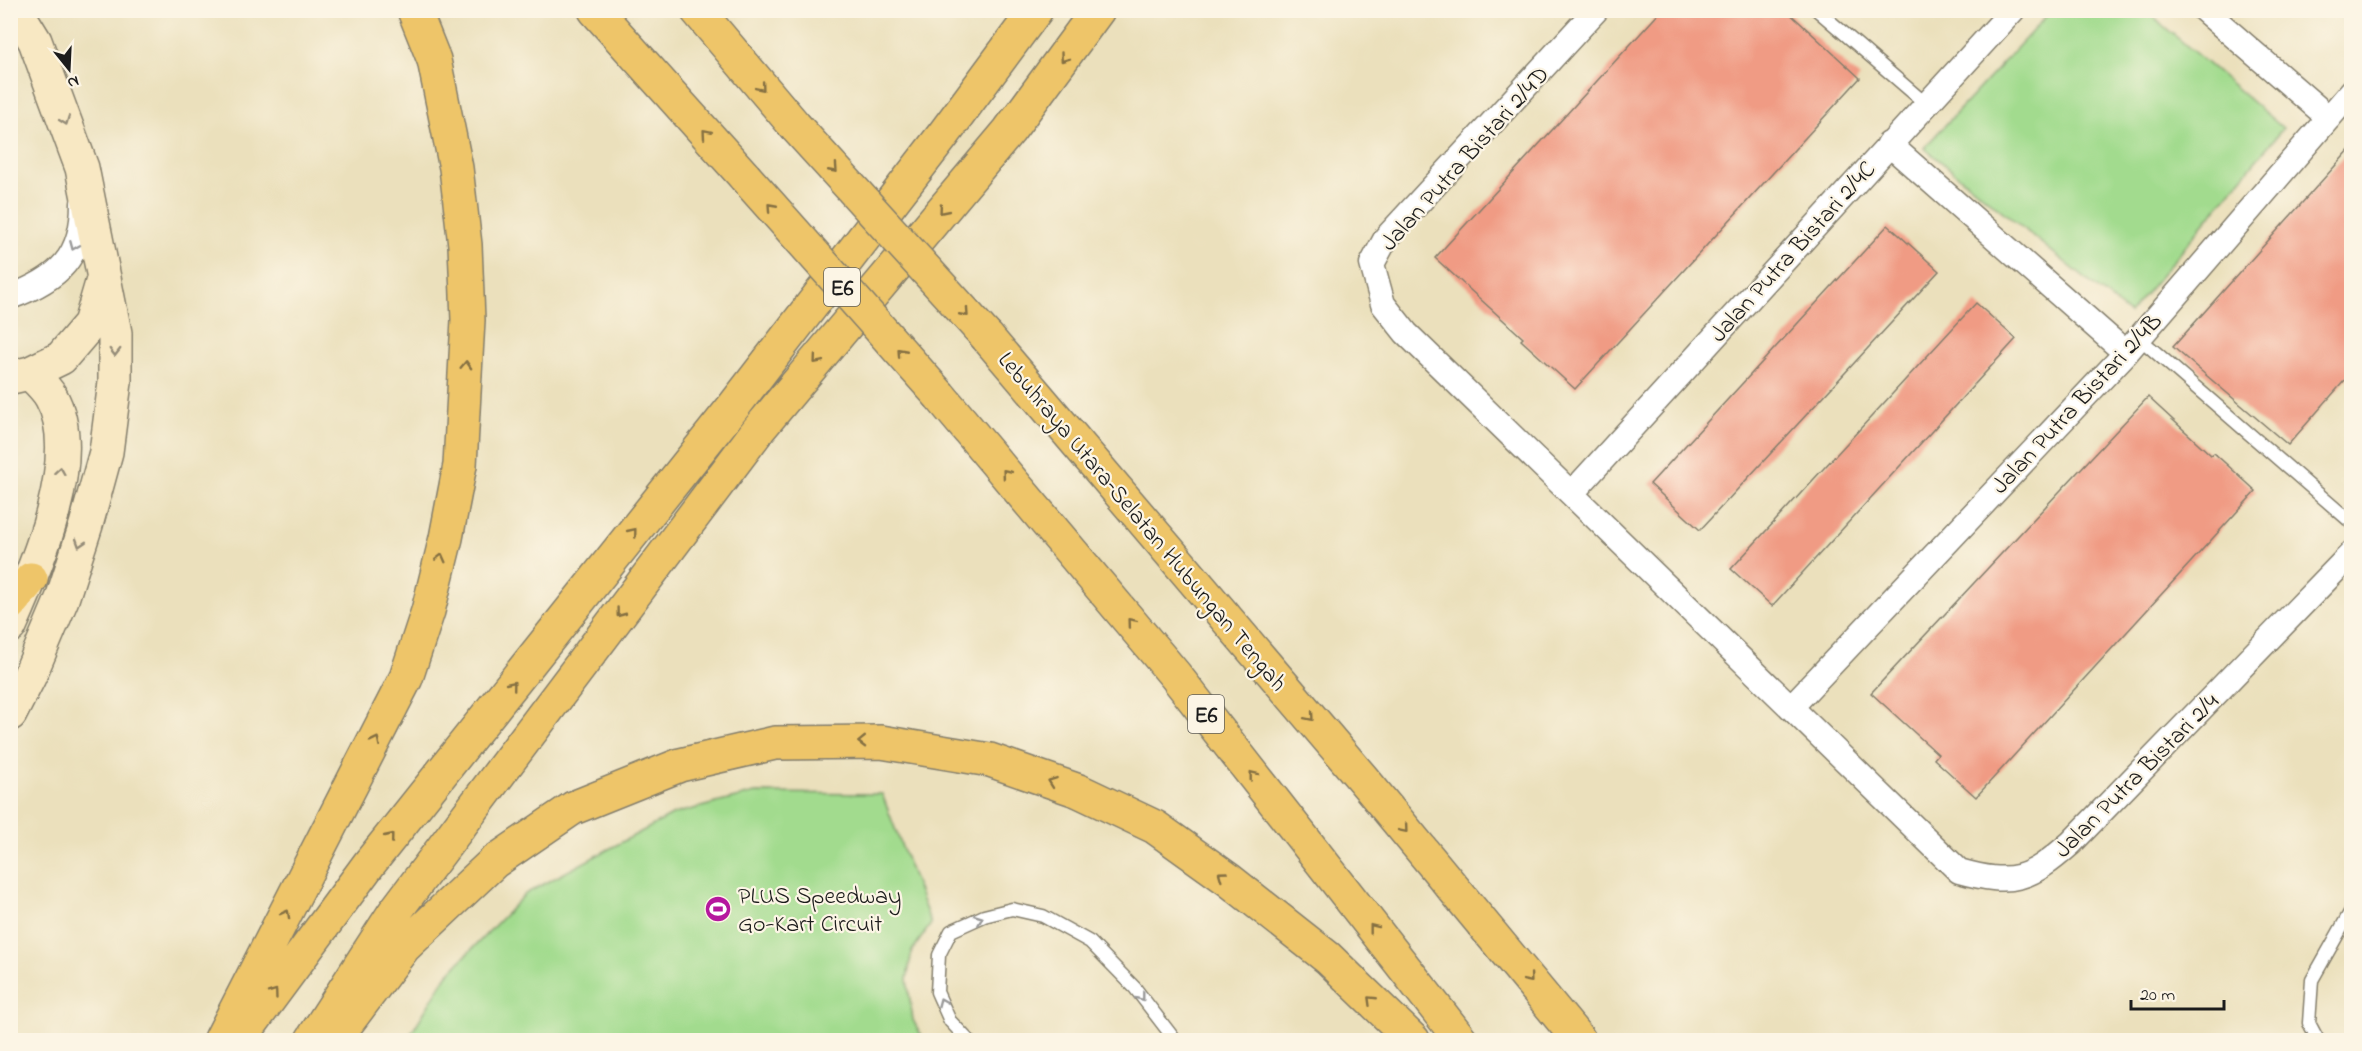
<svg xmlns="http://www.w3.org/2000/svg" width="2362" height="1051" font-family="'Indie Flower',sans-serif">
  <rect width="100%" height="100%" fill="#fcf5e5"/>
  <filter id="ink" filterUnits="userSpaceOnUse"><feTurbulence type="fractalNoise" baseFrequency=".0167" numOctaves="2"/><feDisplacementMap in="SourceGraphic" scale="12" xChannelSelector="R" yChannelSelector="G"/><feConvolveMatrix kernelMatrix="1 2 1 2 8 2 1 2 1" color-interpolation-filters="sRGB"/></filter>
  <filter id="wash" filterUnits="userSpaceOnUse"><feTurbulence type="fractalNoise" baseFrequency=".008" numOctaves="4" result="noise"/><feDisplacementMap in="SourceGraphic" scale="24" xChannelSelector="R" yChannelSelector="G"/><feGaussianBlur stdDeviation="1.35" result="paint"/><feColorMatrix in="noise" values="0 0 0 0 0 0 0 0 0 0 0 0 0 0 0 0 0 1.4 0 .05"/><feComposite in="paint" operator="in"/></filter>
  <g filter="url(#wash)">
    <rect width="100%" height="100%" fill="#ebe0bc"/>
    <path fill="#a2db8e" stroke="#5f7c55" stroke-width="1.5" d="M 2051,11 L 2146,11 L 2283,128 L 2129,314 L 1924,148 Z
      M 755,793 L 882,794 L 931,924 L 912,951 L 907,979 L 913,1020 L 924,1040 L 407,1040 L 447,975 L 525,894 L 674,814 Z"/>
    <g id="blocks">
      <path fill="#f09b84" d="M 1662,10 L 1786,10 L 1860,78 L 1575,389 L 1521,340 L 1523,338 L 1435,258 Z
        M 2352,147 L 2352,372 L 2288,445 L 2173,347 Z
        M 1888,225 L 1939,271 L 1700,530 L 1650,484 Z
        M 1976,303 L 2016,339 L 1772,606 L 1731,569 Z
        M 2148,397 L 2211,455 L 2214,453 L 2256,491 L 1976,797 L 1934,759 L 1938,754 L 1871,693 Z"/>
    </g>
  </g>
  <g filter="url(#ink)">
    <use href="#blocks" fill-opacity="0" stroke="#847e6c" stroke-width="1.5"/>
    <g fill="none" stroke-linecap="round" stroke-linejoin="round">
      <defs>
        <path id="lane" d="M 1817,10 L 1926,104
          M 2138,337 L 2352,523
          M 968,1040 L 950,1021 L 937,992 L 939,955 L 951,931 L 984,916 L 1012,909 L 1043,916 L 1090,942 L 1135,988 L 1175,1040
          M 2318,1040 L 2309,1023 L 2312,980 L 2352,909"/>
        <path id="street" d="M 1596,10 L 1386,238 L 1372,264 L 1383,304 L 1406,333 L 1959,871 C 2013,886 2029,880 2071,843 L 2352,553
          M 2204,10 L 2329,118
          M 1889,144 L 2126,353
          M 10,297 C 59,279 83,257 83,203
          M 1572,493 L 2013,10
          M 1791,707 L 2126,353 L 2352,91"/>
        <path id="secondary" d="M 12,377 L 30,373 L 61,358 L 90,324 L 102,283
          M 10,626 C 35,570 85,456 51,397 C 46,388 37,380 30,373
          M 10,714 L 29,677 L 62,599 L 86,525 L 106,452 L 115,382 L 115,333 L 82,168 L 35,41 L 16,10"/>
        <path id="highway" d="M 595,10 L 745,177
          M 697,10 L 795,126
          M 987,337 L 1367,784 L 1579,1040
          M 940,396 L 1175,675 L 1461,1040
          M 10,604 L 31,579
          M 221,1039 L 406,678 L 428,611 L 446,538 L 460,465 L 468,320 L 465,245 L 456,168 L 434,60 L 414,10
          M 239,1040 L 369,864 L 734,406 L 944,134 L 1036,10
          M 312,1040 L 394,913 L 759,429 L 1009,131 L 1098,10
          M 334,1040 L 404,947 L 494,862 L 573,808 L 680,765 L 775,743 L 881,742 L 990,760 L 1079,791 L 1155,827 L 1229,880 L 1328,958 L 1413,1040"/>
      </defs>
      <use href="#lane" stroke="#847e6c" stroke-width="15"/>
      <use href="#street" stroke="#847e6c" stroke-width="27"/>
      <use href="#secondary" stroke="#847e6c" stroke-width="36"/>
      <use href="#highway" stroke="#847e6c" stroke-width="36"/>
      <use href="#lane" stroke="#fff" stroke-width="12"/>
      <use href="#street" stroke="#fff" stroke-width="24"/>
      <use href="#secondary" stroke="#f8e8c3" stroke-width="33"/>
      <use href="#highway" stroke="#eec569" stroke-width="33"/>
      <defs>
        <path id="highway-bridge" d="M 795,126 L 987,337
          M 745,177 L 940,396"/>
      </defs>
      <use href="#highway-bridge" stroke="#847e6c" stroke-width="36" stroke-linecap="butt"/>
      <use href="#highway-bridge" stroke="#eec569" stroke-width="33"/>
    </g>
    <defs><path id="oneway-chevron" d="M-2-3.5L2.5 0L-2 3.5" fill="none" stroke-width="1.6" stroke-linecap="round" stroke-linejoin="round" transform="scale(1.5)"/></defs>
    <g stroke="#857042">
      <use href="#oneway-chevron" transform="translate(1064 58) rotate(126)"/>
      <use href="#oneway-chevron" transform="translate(761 87) rotate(50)"/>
      <use href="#oneway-chevron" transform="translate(706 133) rotate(-131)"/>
      <use href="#oneway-chevron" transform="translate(834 169) rotate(48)"/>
      <use href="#oneway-chevron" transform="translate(771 207) rotate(-132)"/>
      <use href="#oneway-chevron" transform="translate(943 210) rotate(130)"/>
      <use href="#oneway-chevron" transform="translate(965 313) rotate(48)"/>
      <use href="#oneway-chevron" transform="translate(901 352) rotate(-132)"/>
      <use href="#oneway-chevron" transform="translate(817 360) rotate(130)"/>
      <use href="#oneway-chevron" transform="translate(466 365) rotate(-88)"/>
      <use href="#oneway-chevron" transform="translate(1006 473) rotate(-130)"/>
      <use href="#oneway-chevron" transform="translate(633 532) rotate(-51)"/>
      <use href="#oneway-chevron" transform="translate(441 558) rotate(-76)"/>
      <use href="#oneway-chevron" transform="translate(620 613) rotate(127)"/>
      <use href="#oneway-chevron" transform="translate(1131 622) rotate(-130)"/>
      <use href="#oneway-chevron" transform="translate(512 685) rotate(-51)"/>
      <use href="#oneway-chevron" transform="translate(1310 717) rotate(49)"/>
      <use href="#oneway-chevron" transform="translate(376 741) rotate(-64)"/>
      <use href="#oneway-chevron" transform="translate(862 742) rotate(179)"/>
      <use href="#oneway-chevron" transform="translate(1253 775) rotate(-128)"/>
      <use href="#oneway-chevron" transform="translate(1052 782) rotate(-160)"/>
      <use href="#oneway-chevron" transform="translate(1404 829) rotate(50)"/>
      <use href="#oneway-chevron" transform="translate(390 837) rotate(-51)"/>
      <use href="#oneway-chevron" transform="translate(1222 875) rotate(-144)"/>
      <use href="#oneway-chevron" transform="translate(286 914) rotate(-62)"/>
      <use href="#oneway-chevron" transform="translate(1373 928) rotate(-128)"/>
      <use href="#oneway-chevron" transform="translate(1529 979) rotate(50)"/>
      <use href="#oneway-chevron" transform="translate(274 993) rotate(-54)"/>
      <use href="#oneway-chevron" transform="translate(1371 1000) rotate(-136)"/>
    </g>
    <g stroke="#958c78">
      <use href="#oneway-chevron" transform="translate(65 121) rotate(69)"/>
      <use href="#oneway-chevron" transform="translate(115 352) rotate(90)"/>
      <use href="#oneway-chevron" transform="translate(60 471) rotate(-81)"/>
      <use href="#oneway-chevron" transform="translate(80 543) rotate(108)"/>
    </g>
    <g stroke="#999">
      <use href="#oneway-chevron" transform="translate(74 246) rotate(113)"/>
      <use href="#oneway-chevron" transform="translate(979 919) rotate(-22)"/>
      <use href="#oneway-chevron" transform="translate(1141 997) rotate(52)"/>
      <use href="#oneway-chevron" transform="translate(942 1002) rotate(-113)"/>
    </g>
  </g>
  <defs>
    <symbol id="stadium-disc" viewBox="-11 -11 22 22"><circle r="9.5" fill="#b5179e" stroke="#fcf5e5"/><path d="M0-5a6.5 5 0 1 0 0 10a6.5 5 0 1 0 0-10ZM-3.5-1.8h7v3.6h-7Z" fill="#fff"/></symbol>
  </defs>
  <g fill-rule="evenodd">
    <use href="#stadium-disc" x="703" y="894" width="30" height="30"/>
  </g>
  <g text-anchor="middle" stroke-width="4.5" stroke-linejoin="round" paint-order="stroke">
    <g fill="#fcf5e5" stroke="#5f5d58" stroke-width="1.5">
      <rect x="824" y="268" width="36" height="38" rx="4.5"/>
      <rect x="1188" y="695" width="36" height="38" rx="4.5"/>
    </g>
    <g font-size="22" font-weight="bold" fill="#1c1c1c">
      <text x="842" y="295">E6</text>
      <text x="1206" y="722">E6</text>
    </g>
    <g font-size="24" fill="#1c1c1c" stroke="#fcf5e5">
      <text transform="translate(1464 158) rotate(-48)" y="8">Jalan Putra Bistari 2/4D</text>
      <text transform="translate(1792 251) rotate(-48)" y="8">Jalan Putra Bistari 2/4C</text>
      <text transform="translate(2076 403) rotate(-47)" y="8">Jalan Putra Bistari 2/4B</text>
      <text transform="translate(1143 521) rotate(50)" y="8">Lebuhraya Utara–Selatan Hubungan Tengah</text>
      <text transform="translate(2136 775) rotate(-45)" y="8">Jalan Putra Bistari 2/4</text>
    </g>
    <g font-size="24" fill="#1c1c1c" stroke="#fcf5e5" text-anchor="start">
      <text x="738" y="903">PLUS Speedway<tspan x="738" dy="28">Go-Kart Circuit</tspan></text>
    </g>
  </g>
  <rect width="2362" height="1051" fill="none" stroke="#fcf5e5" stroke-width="36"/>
  <g transform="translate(69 69) rotate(162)" stroke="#fcf5e5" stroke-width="4.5" paint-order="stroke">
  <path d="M0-4.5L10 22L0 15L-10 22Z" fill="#1c1c1c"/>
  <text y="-9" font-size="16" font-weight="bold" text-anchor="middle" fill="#1c1c1c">N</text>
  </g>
  <path d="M2131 1000v9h93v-9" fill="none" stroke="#1c1c1c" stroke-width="3"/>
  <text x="2140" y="1000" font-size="18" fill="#1c1c1c" stroke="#fcf5e5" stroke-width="4.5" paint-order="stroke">20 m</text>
</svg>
